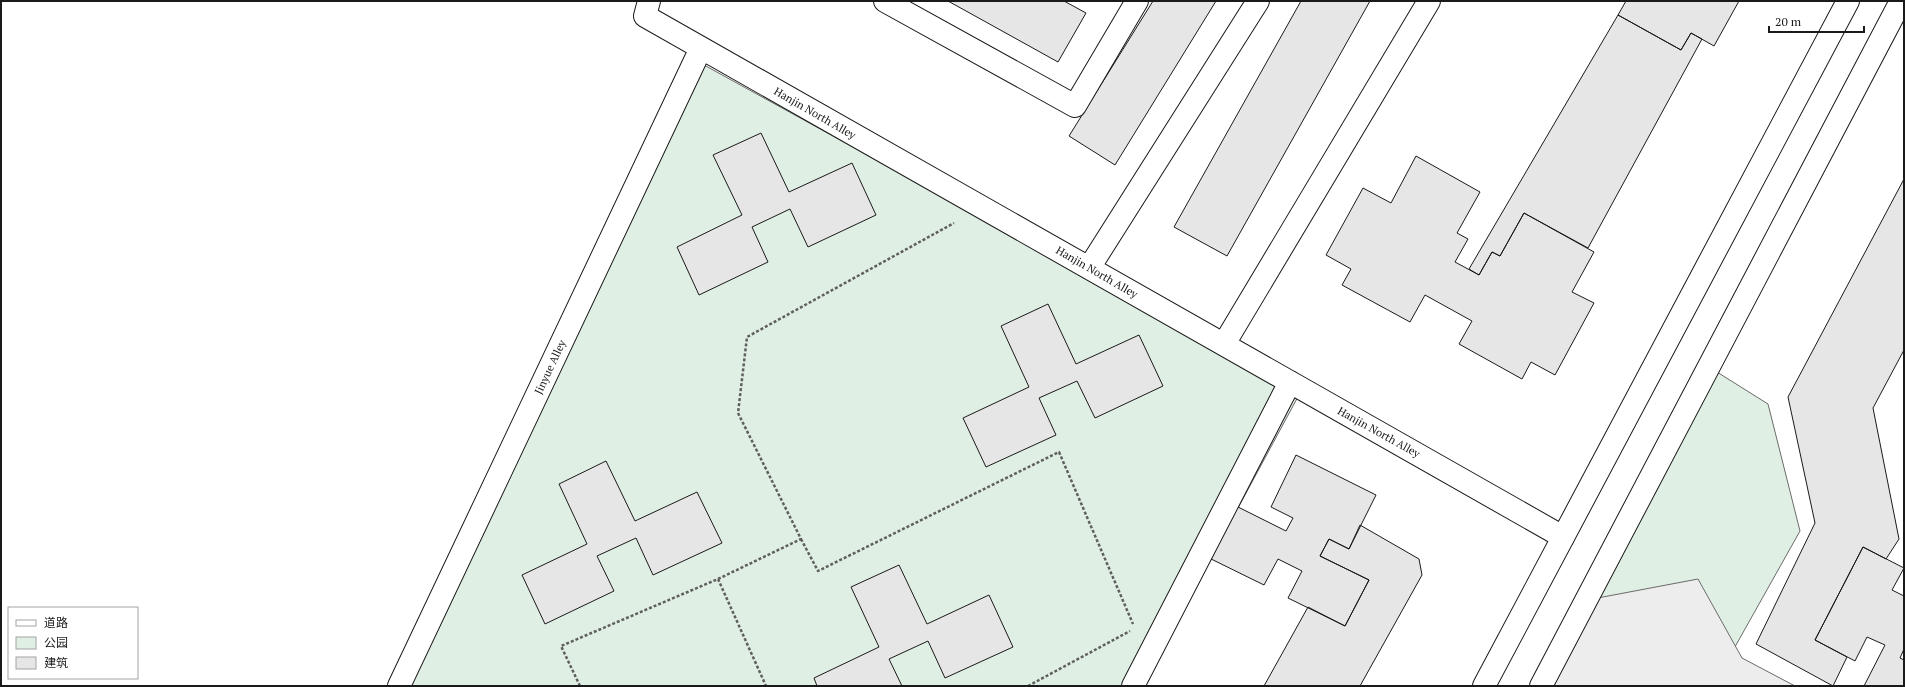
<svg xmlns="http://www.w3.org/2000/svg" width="1905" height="687" font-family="'PT Serif','Noto Sans SC',serif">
  <rect width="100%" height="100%" fill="#fff"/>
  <path fill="#e0efe3" stroke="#6a6a6a" d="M 704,65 L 1300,393 L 1142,686 L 405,686 Z
    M 1709,367 L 1768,404 L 1800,531 L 1713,686 L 1541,686 Z"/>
  <path fill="#ededed" stroke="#6a6a6a" d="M 1698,579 L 1742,658 L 1795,686 L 1541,686 L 1587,600 Z"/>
  <path fill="#e6e6e6" stroke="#1a1a1a" d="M 948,1 L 1064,1 L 1086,13 L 1058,62 Z
    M 1153,1 L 1216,1 L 1115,165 L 1069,136 Z
    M 1301,1 L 1370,1 L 1227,256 L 1174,227 Z
    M 1626,1 L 1739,1 L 1714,46 L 1691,33 L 1681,50 L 1618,15 Z
    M 1618,15 L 1681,50 L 1691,33 L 1702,39 L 1588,248 L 1524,213 L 1500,256 L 1492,252 L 1479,275 L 1469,269 Z
    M 761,133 L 789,192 L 852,163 L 876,215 L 808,247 L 790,209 L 752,227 L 768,262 L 699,295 L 677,247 L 742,215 L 713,155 Z
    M 1416,156 L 1480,192 L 1457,233 L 1468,239 L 1455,262 L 1479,275 L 1492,252 L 1500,256 L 1524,213 L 1594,252 L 1572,292 L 1594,303 L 1555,375 L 1531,362 L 1522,379 L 1459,344 L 1472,321 L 1425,295 L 1410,322 L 1342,285 L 1351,269 L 1326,255 L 1363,188 L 1391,203 Z
    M 1904,179 L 1904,350 L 1873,408 L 1899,539 L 1886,559 L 1863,547 L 1815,640 L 1847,657 L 1833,686 L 1756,644 L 1815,523 L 1788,397 Z
    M 1048,304 L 1076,364 L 1139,335 L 1163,386 L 1095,418 L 1077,381 L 1039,398 L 1056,435 L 986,467 L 963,418 L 1029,387 L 1001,326 Z
    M 1296,455 L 1376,495 L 1349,549 L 1329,539 L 1320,556 L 1369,580 L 1345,626 L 1288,598 L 1302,571 L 1278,559 L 1264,585 L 1205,556 L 1232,504 L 1286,531 L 1293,518 L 1271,507 Z
    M 606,461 L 635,521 L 697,492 L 722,543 L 653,575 L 636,538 L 597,556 L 614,591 L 545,624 L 522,575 L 587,544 L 559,484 Z
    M 1360,525 L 1419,559 L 1422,575 L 1360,686 L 1264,686 L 1308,607 L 1345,626 L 1369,580 L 1320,556 L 1329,539 L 1349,549 Z
    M 1863,547 L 1904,568 L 1892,590 L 1904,596 L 1904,649 L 1900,658 L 1904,660 L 1904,686 L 1864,686 L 1885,645 L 1867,637 L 1855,661 L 1815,640 Z
    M 899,565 L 927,624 L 989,595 L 1013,647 L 945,678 L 928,641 L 889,659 L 902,686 L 817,686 L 814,678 L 879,647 L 851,587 Z"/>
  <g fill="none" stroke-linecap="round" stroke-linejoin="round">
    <defs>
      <path id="minor" d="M 649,1 L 645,16 L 1563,537
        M 885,1 L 1075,106 L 1137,1
        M 1089,268 L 1258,1
        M 1224,344 L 1429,1
        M 399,686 L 701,48
        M 1133,686 L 1290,382"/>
      <path id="major" d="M 1484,686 L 1848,1
        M 1541,686 L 1901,1"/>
    </defs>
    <use href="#minor" stroke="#1a1a1a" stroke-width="24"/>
    <use href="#major" stroke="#1a1a1a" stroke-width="24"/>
    <path stroke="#5f5f5f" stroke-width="2.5" stroke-dasharray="3 2" stroke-linecap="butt" d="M 801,539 L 818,571 L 1059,452 L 1133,624
      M 718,579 L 801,539 L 738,413 L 747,337 L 954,223
      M 580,686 L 561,646 L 718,579 L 766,686
      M 1028,686 L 1130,631"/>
    <use href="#minor" stroke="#fff" stroke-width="22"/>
    <use href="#major" stroke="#fff" stroke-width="22"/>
  </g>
  <g text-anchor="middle" stroke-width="3" stroke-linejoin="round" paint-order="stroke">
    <g font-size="11" fill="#1a1a1a" stroke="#fff">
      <text transform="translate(815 113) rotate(30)" y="4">Hanjin North Alley</text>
      <text transform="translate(1097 272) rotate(30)" y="4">Hanjin North Alley</text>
      <text transform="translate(550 367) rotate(-65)" y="4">Jinyue Alley</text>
      <text transform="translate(1379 432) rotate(29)" y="4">Hanjin North Alley</text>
    </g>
  </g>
  <rect width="1905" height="687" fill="none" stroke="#1a1a1a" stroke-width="4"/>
  <rect x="8" y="607" width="130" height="72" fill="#ffffff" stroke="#a3a3a3"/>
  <rect x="16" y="620" width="20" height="6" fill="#ffffff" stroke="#a3a3a3"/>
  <text x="44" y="627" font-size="12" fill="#1a1a1a">道路</text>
  <rect x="16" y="637" width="20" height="12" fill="#e0efe3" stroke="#a3a3a3"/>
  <text x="44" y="647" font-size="12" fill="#1a1a1a">公园</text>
  <rect x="16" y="657" width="20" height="12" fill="#e6e6e6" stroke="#a3a3a3"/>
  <text x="44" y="667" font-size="12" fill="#1a1a1a">建筑</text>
  <path d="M1769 26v6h95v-6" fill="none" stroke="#1a1a1a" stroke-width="2"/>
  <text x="1775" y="26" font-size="12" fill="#1a1a1a" stroke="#ffffff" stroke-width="3" paint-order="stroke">20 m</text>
</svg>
